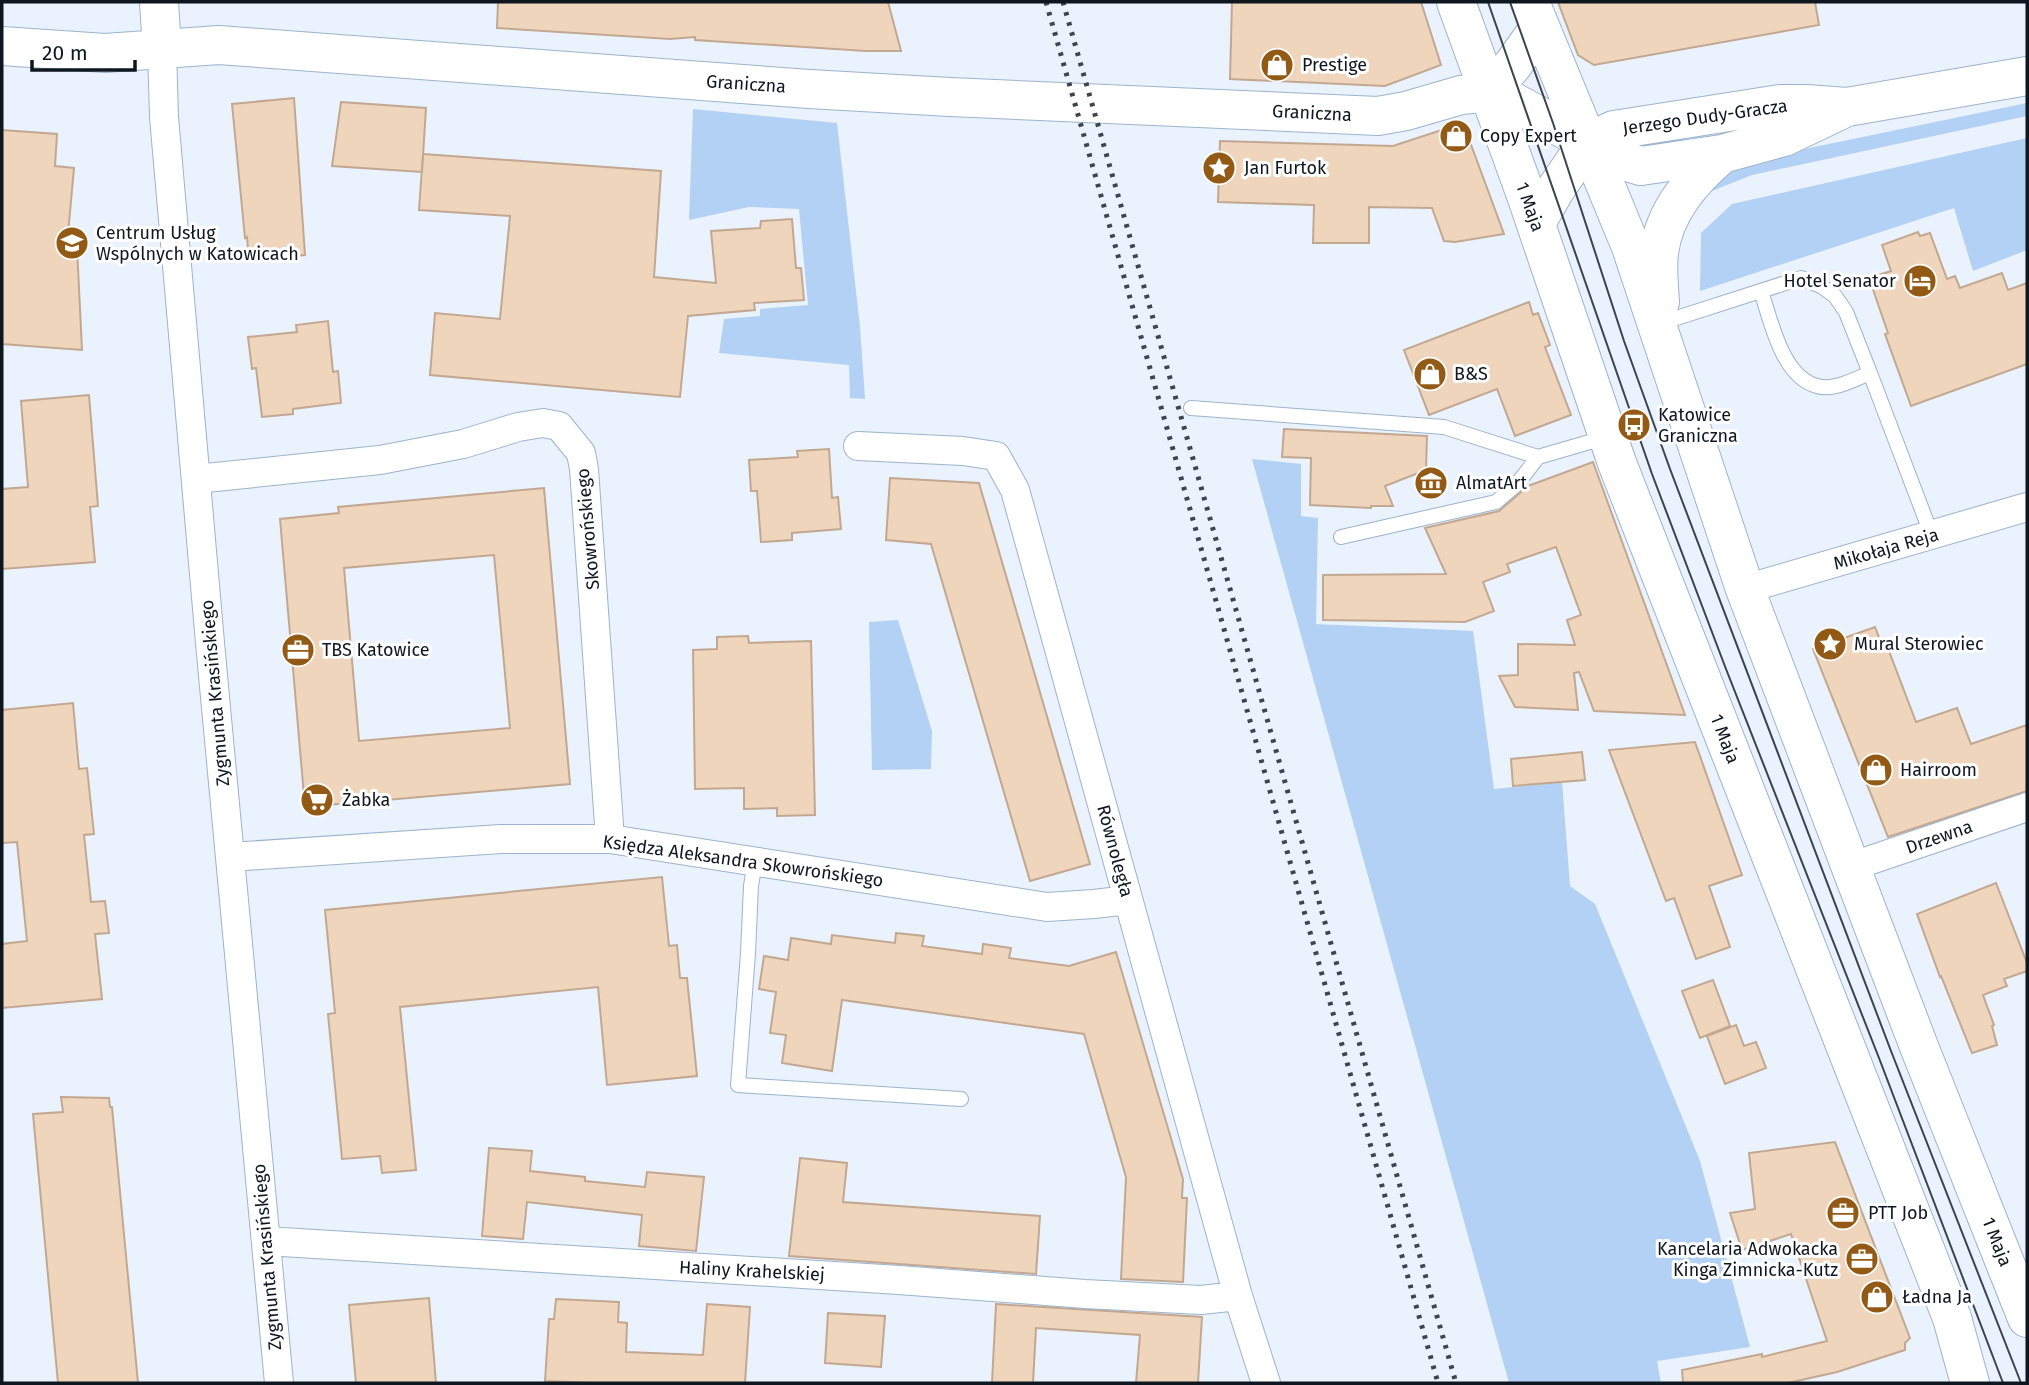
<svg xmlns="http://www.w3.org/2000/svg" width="2029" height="1385" font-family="'Fira Sans',sans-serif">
  <rect width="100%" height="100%" fill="#e9f2fd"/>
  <path fill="#b2d1f5" d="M 2027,103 L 2027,116 L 1752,175 L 1712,191 L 1697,202 L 1721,175 L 1756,159 Z
    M 693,109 L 837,123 L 860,327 L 865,399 L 850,398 L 849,365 L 719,353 L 724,319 L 760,316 L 760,309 L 808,305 L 799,209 L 749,207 L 689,220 Z
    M 2027,138 L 2027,250 L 1973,271 L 1954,208 L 1700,291 L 1701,233 L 1732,204 Z
    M 1252,459 L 1301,464 L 1301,516 L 1318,518 L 1316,624 L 1473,631 L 1494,789 L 1562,782 L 1570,886 L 1595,904 L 1700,1161 L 1750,1347 L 1657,1361 L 1661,1383 L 1509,1383 Z
    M 898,620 L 932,731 L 931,769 L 872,770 L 869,622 Z"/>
  <path fill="#f0d5bd" stroke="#c2a891" stroke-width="2" fill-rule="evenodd" d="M 498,2 L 888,2 L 901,51 L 866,51 L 695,40 L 695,37 L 670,39 L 497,28 Z
    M 1232,2 L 1421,2 L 1441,65 L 1385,86 L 1230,79 Z
    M 1558,2 L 1815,2 L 1819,25 L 1594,65 L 1578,55 Z
    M 294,98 L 305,255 L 249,260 L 247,237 L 245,238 L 232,104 Z
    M 341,102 L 426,108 L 422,172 L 332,166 Z
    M 1463,123 L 1504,234 L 1455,242 L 1444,241 L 1432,208 L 1369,207 L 1369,243 L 1313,243 L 1314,205 L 1218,202 L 1220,141 L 1393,146 Z
    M 2,130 L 57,134 L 55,166 L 74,168 L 67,245 L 77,247 L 82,350 L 2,344 Z
    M 423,154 L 661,171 L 654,277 L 716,283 L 711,231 L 760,228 L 761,221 L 792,219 L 796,268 L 801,268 L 804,300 L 754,303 L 755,310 L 688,316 L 680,397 L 430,375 L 435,313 L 500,319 L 510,216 L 419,210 Z
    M 1918,232 L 1920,236 L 1930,233 L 1947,279 L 1955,276 L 1960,288 L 2002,273 L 2008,290 L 2027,283 L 2027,364 L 1911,406 L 1885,334 L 1888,333 L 1869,278 L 1891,271 L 1882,245 Z
    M 1529,302 L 1533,315 L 1538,313 L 1550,345 L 1545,347 L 1571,415 L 1515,436 L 1497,389 L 1429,415 L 1404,350 Z
    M 328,321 L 333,372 L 338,371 L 341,403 L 293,409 L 293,414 L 262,417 L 256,368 L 252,369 L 248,337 L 297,332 L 296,325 Z
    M 89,395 L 98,506 L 90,507 L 95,562 L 2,569 L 2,489 L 28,487 L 21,401 Z
    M 1284,429 L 1427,436 L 1426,470 L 1385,486 L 1393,506 L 1371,506 L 1371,508 L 1310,505 L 1311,458 L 1282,457 Z
    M 829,449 L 832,498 L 838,497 L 841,529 L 792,533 L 792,540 L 761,542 L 757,491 L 751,491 L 749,460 L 798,457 L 797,451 Z
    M 1593,462 L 1685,715 L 1594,711 L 1579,672 L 1574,673 L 1578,710 L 1515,707 L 1499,676 L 1518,675 L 1518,644 L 1575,645 L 1567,620 L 1581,615 L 1556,547 L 1507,564 L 1510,572 L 1483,582 L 1494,611 L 1465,622 L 1323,620 L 1323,575 L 1446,574 L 1425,528 L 1499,511 L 1528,486 Z
    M 890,478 L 979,483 L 1090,864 L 1030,881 L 931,544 L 886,540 Z
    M 544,488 L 570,784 L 305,807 L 280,519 L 339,513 L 338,507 ZM 494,555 L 510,728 L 359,741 L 344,568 Z
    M 1875,627 L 1880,640 L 1884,638 L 1916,722 L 1957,708 L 1971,744 L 2027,725 L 2027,791 L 1888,837 L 1813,649 Z
    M 748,636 L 749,643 L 811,641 L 815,815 L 777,816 L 777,808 L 744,809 L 744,788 L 695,789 L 693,650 L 717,649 L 717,637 Z
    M 73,703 L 79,769 L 87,768 L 94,834 L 84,835 L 91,902 L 105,901 L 109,933 L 95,934 L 102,999 L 2,1008 L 2,944 L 27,941 L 17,842 L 2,843 L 2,710 Z
    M 1695,742 L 1742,875 L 1709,886 L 1730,947 L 1696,959 L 1674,898 L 1666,901 L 1609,750 Z
    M 1582,752 L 1585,780 L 1513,786 L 1511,759 Z
    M 662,877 L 669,946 L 677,945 L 680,978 L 687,978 L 697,1076 L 607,1085 L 598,987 L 400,1007 L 416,1170 L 382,1173 L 380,1156 L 342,1159 L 328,1014 L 335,1013 L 325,910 Z
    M 1996,883 L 2027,963 L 2027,971 L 2004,979 L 2007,986 L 1983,995 L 1994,1025 L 1992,1026 L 1997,1045 L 1972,1053 L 1941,976 L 1940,977 L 1917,914 Z
    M 896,933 L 924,936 L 922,946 L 982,954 L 983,944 L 1011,948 L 1009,958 L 1069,966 L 1116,952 L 1183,1179 L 1182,1198 L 1187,1198 L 1183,1282 L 1121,1279 L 1126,1177 L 1084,1034 L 842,1000 L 832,1071 L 782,1063 L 786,1035 L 770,1033 L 776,992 L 759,989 L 764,956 L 788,960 L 791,938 L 831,944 L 832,935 L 895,943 Z
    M 1713,980 L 1730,1026 L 1700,1038 L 1682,991 Z
    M 1736,1025 L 1744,1046 L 1756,1042 L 1766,1068 L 1725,1084 L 1707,1036 Z
    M 61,1097 L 109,1098 L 110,1107 L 112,1107 L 138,1383 L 58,1383 L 33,1114 L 63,1112 Z
    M 1835,1142 L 1910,1338 L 1905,1343 L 1905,1350 L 1837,1372 L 1788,1383 L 1683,1383 L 1682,1370 L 1762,1354 L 1762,1357 L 1827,1341 L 1791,1234 L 1742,1250 L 1730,1213 L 1755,1209 L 1749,1153 Z
    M 489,1148 L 532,1151 L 530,1171 L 585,1177 L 585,1181 L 645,1187 L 647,1172 L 704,1177 L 696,1251 L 639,1246 L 642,1215 L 527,1202 L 523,1239 L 482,1236 Z
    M 800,1158 L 847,1163 L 843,1202 L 1040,1216 L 1036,1274 L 789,1256 Z
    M 429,1298 L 436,1383 L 356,1383 L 349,1305 Z
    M 556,1299 L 619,1302 L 618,1322 L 627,1323 L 626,1352 L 703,1355 L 707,1304 L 750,1307 L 745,1383 L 593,1383 L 545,1381 L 549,1319 L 554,1319 Z
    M 996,1304 L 1202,1317 L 1198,1383 L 1136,1383 L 1140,1335 L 1036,1328 L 1033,1383 L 992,1383 Z
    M 828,1313 L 885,1316 L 881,1367 L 825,1363 Z"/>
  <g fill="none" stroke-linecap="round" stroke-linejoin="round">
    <defs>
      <path id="lane" d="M 1661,323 L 1801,278 L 1821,286 L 1835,296 L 1846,312 L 1870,373 C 1855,379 1834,391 1817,386 C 1782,377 1771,321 1761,291
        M 1870,373 L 1932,536
        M 1191,408 L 1444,427 L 1538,457
        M 1341,537 L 1496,502 L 1517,484 L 1538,457 L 1593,441 L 1606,435
        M 755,862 L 751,886 L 748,953 L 738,1085 L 961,1099"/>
      <path id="street" d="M 162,49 L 164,117 L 211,654 L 279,1383
        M 858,446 L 963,451 L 996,456 L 1015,490 L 1238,1296 L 1266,1383
        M 196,479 L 380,460 L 463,444 L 518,427 L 543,423 L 559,426 L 581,453 L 584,469 L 610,839
        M 1745,589 L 2027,507
        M 230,857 L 501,839 L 610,839 L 1047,907 L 1094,904 L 1128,900
        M 1850,867 L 2027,807
        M 266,1241 L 899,1280 L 1085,1294 L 1201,1300 L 1238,1296"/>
      <path id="secondary" d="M 159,2 L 162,49
        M 1456,2 L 1527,198 L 1617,463 L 1952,1318 L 1970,1383
        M 1530,2 L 1631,247 L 1745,589 L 1918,1044 L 2027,1318
        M 2,46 L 105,53 L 219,45 L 809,89 L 950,97 L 1378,116 L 1406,111 L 1461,95 L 1488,92 L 1508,99 L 1588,142 L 1605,155 L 1641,166 L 1722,154 L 1784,137 L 1847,107
        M 1488,92 L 1512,66 L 1540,27
        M 1536,223 L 1555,190 L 1588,142 L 1614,130 L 1780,104 L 1806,104 L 1847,107 L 2027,76
        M 1660,302 C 1659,286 1657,269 1659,253 C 1664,211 1692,180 1722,154"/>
    </defs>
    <use href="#lane" stroke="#9db3cd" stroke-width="16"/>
    <use href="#street" stroke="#9db3cd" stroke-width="30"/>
    <use href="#secondary" stroke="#9db3cd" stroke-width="40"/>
    <use href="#lane" stroke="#fff" stroke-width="14"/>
    <use href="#street" stroke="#fff" stroke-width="28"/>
    <use href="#secondary" stroke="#fff" stroke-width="38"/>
    <path stroke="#3c444d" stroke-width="2" d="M 1488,2 L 1652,474 L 1726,669 L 1879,1058 L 2003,1383
      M 1510,2 L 1553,123 L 1624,341 L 1670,469 L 1891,1051 L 2021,1383"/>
    <path stroke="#3c444d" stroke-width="5" stroke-dasharray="3.5 7" stroke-linecap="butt" d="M 1046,2 L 1438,1383
      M 1063,2 L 1456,1383"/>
  </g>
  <defs>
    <symbol id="shop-disc" viewBox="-11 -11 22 22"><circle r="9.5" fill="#935a16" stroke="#fff"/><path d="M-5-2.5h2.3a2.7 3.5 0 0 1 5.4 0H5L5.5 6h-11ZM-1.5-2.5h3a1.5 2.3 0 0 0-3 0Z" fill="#fff"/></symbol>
    <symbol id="sight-disc" viewBox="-11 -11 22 22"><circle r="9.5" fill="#935a16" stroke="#fff"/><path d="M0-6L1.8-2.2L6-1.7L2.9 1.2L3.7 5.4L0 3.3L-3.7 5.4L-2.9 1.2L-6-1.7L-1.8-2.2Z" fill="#fff"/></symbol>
    <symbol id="school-disc" viewBox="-11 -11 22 22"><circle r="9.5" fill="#935a16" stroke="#fff"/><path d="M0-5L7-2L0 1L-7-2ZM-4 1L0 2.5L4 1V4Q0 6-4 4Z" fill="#fff"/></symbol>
    <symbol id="hotel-disc" viewBox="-11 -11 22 22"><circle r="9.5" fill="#935a16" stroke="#fff"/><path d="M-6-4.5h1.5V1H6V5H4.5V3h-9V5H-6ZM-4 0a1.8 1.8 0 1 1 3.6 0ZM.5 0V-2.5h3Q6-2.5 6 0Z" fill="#fff"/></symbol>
    <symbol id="bus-disc" viewBox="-11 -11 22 22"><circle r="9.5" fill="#935a16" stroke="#fff"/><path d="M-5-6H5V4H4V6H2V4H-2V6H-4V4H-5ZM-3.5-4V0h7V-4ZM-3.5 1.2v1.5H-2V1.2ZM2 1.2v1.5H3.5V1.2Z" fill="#fff"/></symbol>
    <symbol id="museum-disc" viewBox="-11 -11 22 22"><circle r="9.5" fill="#935a16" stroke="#fff"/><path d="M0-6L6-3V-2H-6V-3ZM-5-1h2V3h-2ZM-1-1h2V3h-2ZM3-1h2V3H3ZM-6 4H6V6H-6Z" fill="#fff"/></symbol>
    <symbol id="office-disc" viewBox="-11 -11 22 22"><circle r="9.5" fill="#935a16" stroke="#fff"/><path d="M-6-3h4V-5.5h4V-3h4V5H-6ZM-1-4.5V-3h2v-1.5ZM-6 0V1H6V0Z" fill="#fff"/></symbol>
    <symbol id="supermarket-disc" viewBox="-11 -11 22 22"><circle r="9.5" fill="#935a16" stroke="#fff"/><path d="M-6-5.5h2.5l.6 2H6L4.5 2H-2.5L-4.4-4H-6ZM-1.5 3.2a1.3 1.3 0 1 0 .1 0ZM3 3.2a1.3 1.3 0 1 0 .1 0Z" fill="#fff"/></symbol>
  </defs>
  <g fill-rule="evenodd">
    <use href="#shop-disc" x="1258" y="46" width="38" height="38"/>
    <use href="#shop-disc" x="1437" y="117" width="38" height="38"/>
    <use href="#sight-disc" x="1200" y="149" width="38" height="38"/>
    <use href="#school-disc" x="53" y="224" width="38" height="38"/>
    <use href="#hotel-disc" x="1901" y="262" width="38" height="38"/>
    <use href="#shop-disc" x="1411" y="355" width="38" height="38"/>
    <use href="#bus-disc" x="1615" y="406" width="38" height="38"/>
    <use href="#museum-disc" x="1412" y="464" width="38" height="38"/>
    <use href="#sight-disc" x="1811" y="625" width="38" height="38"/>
    <use href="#office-disc" x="279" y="631" width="38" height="38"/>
    <use href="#shop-disc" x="1857" y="751" width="38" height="38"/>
    <use href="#supermarket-disc" x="298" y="781" width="38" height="38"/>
    <use href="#office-disc" x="1824" y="1194" width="38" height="38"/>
    <use href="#office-disc" x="1843" y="1240" width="38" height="38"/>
    <use href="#shop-disc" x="1858" y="1278" width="38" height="38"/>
  </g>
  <g text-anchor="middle" stroke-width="6" stroke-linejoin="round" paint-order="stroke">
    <g font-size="18" fill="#0e161f" stroke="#fff" text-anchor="start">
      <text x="1302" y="71">Prestige</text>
      <text x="1480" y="142">Copy Expert</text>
      <text x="1244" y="174">Jan Furtok</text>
      <text x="96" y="239">Centrum Usług<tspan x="96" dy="21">Wspólnych w Katowicach</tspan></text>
      <text x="1896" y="287" text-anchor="end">Hotel Senator</text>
      <text x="1454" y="380">B&amp;S</text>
      <text x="1658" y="421">Katowice<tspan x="1658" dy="21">Graniczna</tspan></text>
      <text x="1456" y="489">AlmatArt</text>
      <text x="1854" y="650">Mural Sterowiec</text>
      <text x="322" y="656">TBS Katowice</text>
      <text x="1900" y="776">Hairroom</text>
      <text x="342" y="806">Żabka</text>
      <text x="1868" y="1219">PTT Job</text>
      <text x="1838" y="1255" text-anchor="end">Kancelaria Adwokacka<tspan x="1838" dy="21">Kinga Zimnicka-Kutz</tspan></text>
      <text x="1902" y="1303">Ładna Ja</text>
    </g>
    <g font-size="18" fill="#0e161f" stroke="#fff">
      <text transform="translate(746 84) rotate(4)" y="6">Graniczna</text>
      <text transform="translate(1312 113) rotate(3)" y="6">Graniczna</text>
      <text transform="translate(1705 117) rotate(-8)" y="6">Jerzego Dudy-Gracza</text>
      <text transform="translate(1530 207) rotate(70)" y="6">1 Maja</text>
      <text transform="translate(588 529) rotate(-95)" y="6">Skowrońskiego</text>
      <text transform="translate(1886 549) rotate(-16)" y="6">Mikołaja Reja</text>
      <text transform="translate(215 693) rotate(-95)" y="6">Zygmunta Krasińskiego</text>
      <text transform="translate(1725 739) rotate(69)" y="6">1 Maja</text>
      <text transform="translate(1939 837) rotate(-19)" y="6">Drzewna</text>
      <text transform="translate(1115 851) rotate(75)" y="6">Równoległa</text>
      <text transform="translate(743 861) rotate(8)" y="6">Księdza Aleksandra Skowrońskiego</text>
      <text transform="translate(1997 1242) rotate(68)" y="6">1 Maja</text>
      <text transform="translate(267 1257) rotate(-95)" y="6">Zygmunta Krasińskiego</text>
      <text transform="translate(752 1271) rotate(3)" y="6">Haliny Krahelskiej</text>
    </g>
  </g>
  <rect width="2029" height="1385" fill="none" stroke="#0e161f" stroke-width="7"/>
  <path d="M32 60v10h103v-10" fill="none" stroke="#0e161f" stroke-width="3.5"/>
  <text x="42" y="60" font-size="21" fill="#0e161f" stroke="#ffffff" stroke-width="5" paint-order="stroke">20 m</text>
</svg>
